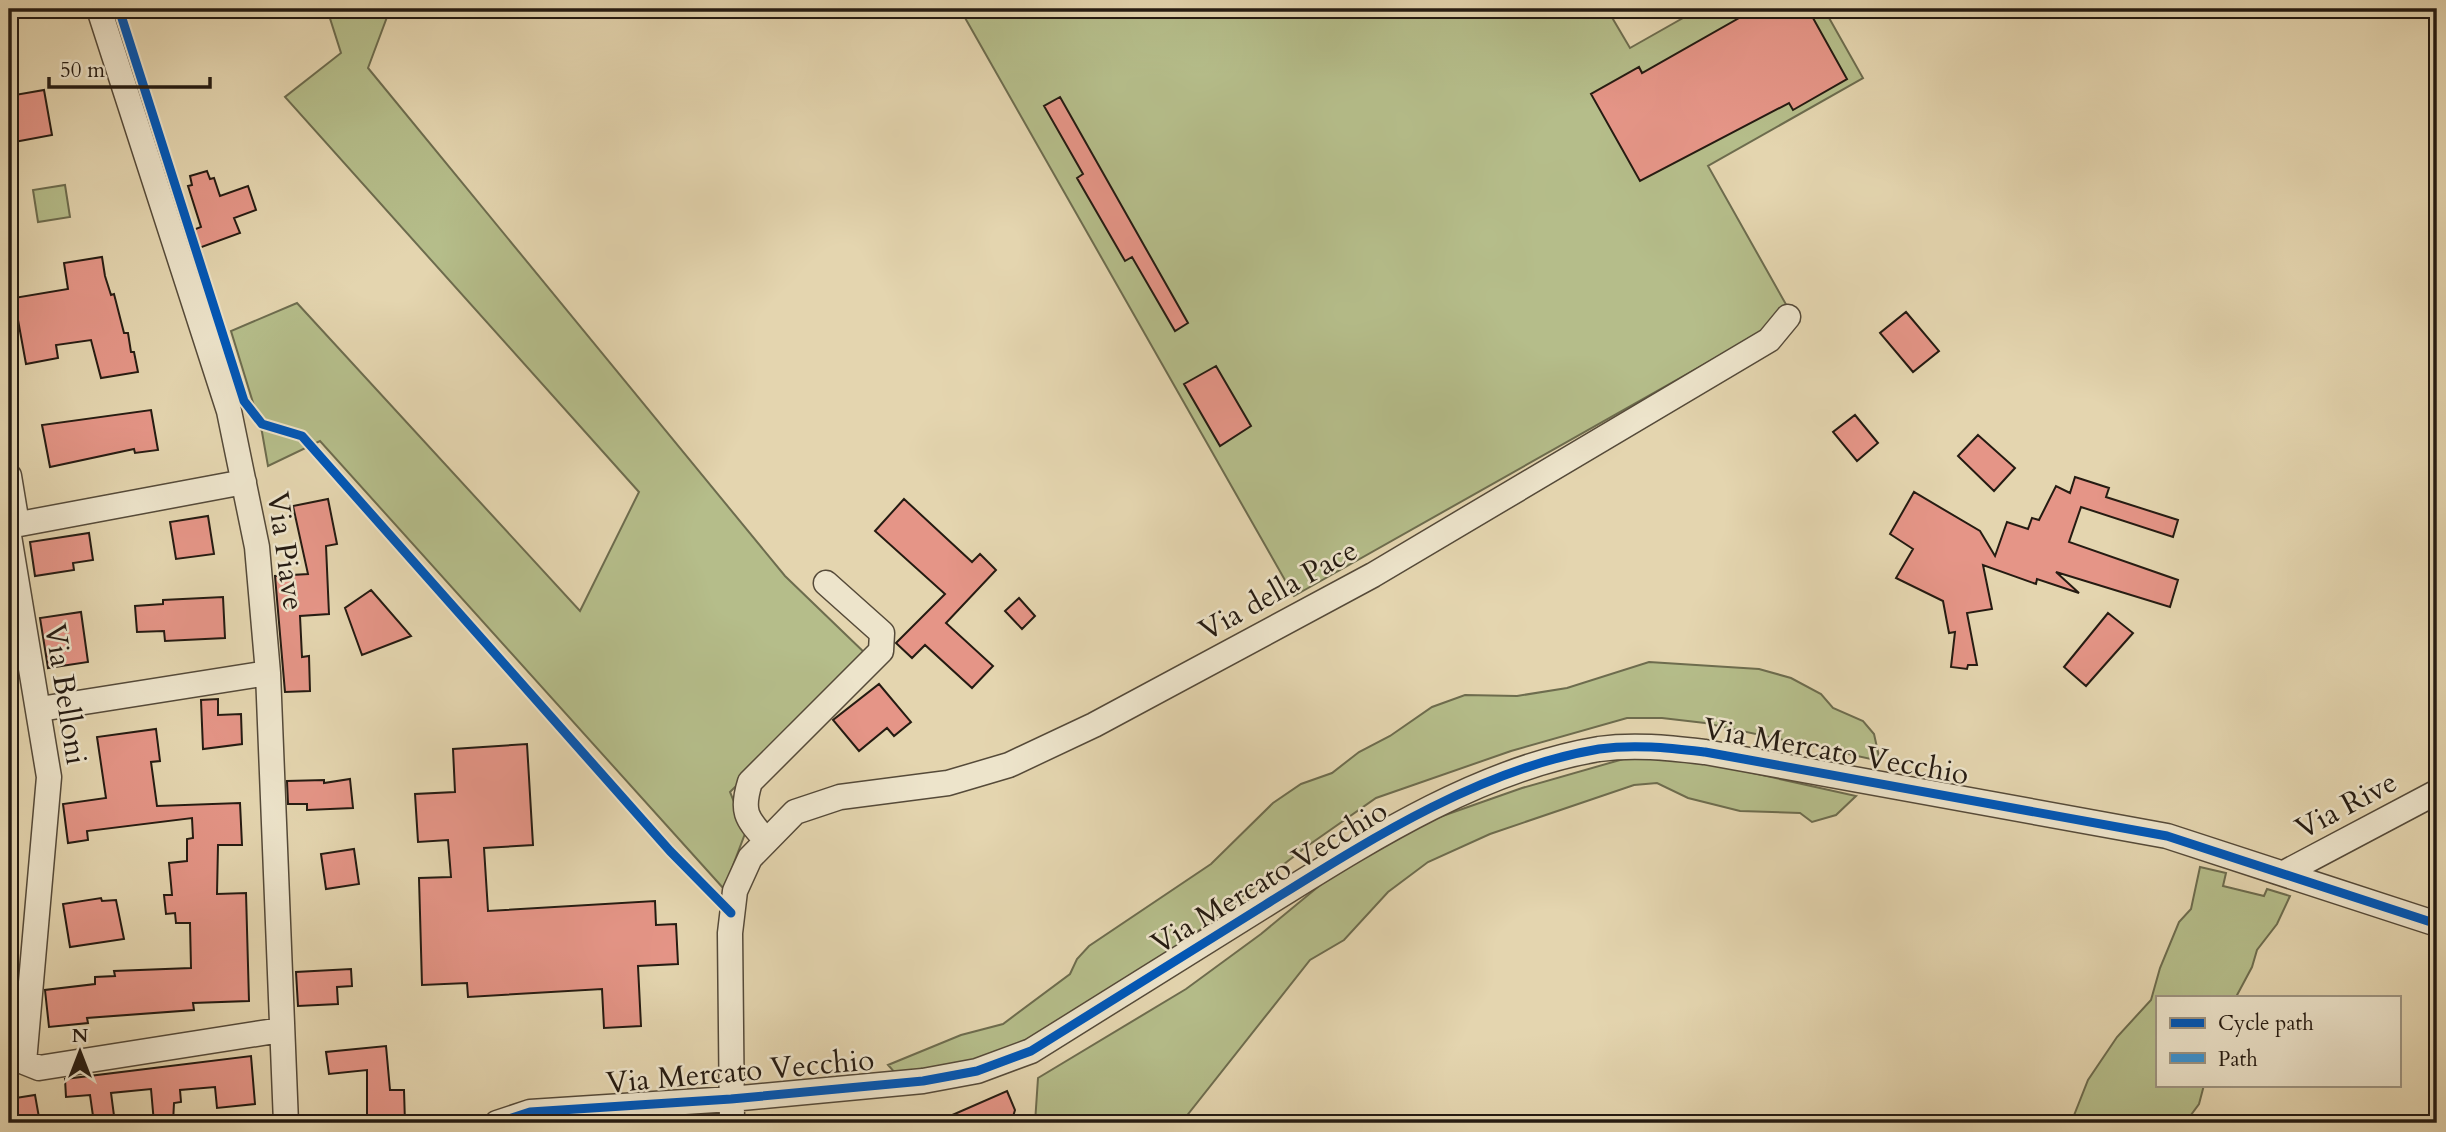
<svg xmlns="http://www.w3.org/2000/svg" width="2446" height="1132" font-family="Cardo,serif">
  <rect width="100%" height="100%" fill="#e4d5af"/>
  <filter id="stains"><feTurbulence type="fractalNoise" baseFrequency=".00286" numOctaves="4"/><feColorMatrix values="0 0 0 0 .2 0 0 0 0 .09 0 0 0 0 .02 0 0 0 .5 -.17"/></filter>
  <radialGradient id="worn" r=".72"><stop offset=".6" stop-color="#630" stop-opacity="0"/><stop offset="1" stop-color="#630" stop-opacity=".3"/></radialGradient>
  <path fill="#b5bd8a" stroke="#6d6c4e" stroke-width="2" d="M 327,9 L 390,9 L 368,68 L 785,576 L 868,656 L 730,792 L 746,831 L 724,889 L 320,441 L 268,466 L 262,432 L 231,331 L 297,303 L 580,611 L 639,492 L 285,97 L 341,53 Z
    M 960,9 L 1607,9 L 1630,48 L 1699,9 L 1824,9 L 1863,78 L 1708,166 L 1792,315 L 1294,596 Z
    M 65,185 L 70,217 L 38,222 L 33,190 Z
    M 1649,662 L 1759,669 L 1791,678 L 1821,694 L 1833,708 L 1863,721 L 1874,734 L 1880,761 L 1705,723 L 1662,718 L 1627,718 L 1511,751 L 1376,798 L 1306,847 L 1166,956 L 1054,1025 L 986,1061 L 896,1074 L 888,1065 L 961,1035 L 1003,1024 L 1070,974 L 1077,959 L 1089,946 L 1211,864 L 1273,803 L 1301,784 L 1332,773 L 1359,752 L 1390,736 L 1432,707 L 1465,695 L 1517,696 L 1567,688 Z
    M 1634,756 L 1699,761 L 1856,796 L 1836,815 L 1812,822 L 1800,813 L 1740,811 L 1688,798 L 1657,783 L 1634,785 L 1490,834 L 1428,862 L 1388,892 L 1344,940 L 1310,960 L 1181,1123 L 1035,1123 L 1038,1078 L 1186,989 L 1261,934 L 1330,877 L 1394,833 L 1522,788 Z
    M 2200,867 L 2226,873 L 2223,886 L 2264,896 L 2267,889 L 2290,896 L 2277,924 L 2257,950 L 2252,967 L 2236,997 L 2157,997 L 2157,1085 L 2204,1085 L 2199,1104 L 2185,1123 L 2071,1123 L 2088,1080 L 2117,1037 L 2151,1000 L 2160,968 L 2179,922 L 2191,909 Z"/>
  <path fill="#e59587" stroke="#251b12" stroke-width="2" d="M 1755,9 L 1808,9 L 1847,79 L 1793,110 L 1789,103 L 1640,181 L 1591,94 L 1639,67 L 1642,73 Z
    M 44,90 L 52,135 L 9,143 L 9,96 Z
    M 1060,97 L 1188,323 L 1175,331 L 1132,257 L 1125,261 L 1077,178 L 1083,174 L 1044,106 Z
    M 207,171 L 210,179 L 214,178 L 220,196 L 248,186 L 256,210 L 234,218 L 240,233 L 199,248 L 193,230 L 201,227 L 188,186 L 192,185 L 190,176 Z
    M 102,257 L 105,276 L 111,295 L 114,294 L 124,333 L 128,333 L 131,352 L 134,352 L 138,372 L 101,378 L 91,340 L 56,345 L 58,358 L 26,364 L 14,298 L 68,289 L 64,263 Z
    M 1906,312 L 1939,351 L 1913,372 L 1880,333 Z
    M 1216,366 L 1251,426 L 1220,446 L 1184,384 Z
    M 151,410 L 158,450 L 135,453 L 134,449 L 50,467 L 42,425 Z
    M 1855,415 L 1878,443 L 1857,461 L 1833,432 Z
    M 1978,435 L 2015,468 L 1994,491 L 1958,456 Z
    M 2075,477 L 2109,488 L 2106,497 L 2178,520 L 2173,537 L 2081,507 L 2069,542 L 2178,580 L 2170,607 L 2056,572 L 2079,593 L 2037,579 L 2036,584 L 1983,565 L 1992,609 L 1967,613 L 1977,665 L 1968,665 L 1967,669 L 1951,667 L 1955,632 L 1949,633 L 1943,601 L 1896,578 L 1913,549 L 1890,534 L 1914,492 L 1980,531 L 1995,556 L 2007,522 L 2028,529 L 2032,518 L 2039,520 L 2056,486 L 2070,493 Z
    M 328,499 L 337,544 L 326,546 L 329,614 L 300,616 L 302,657 L 309,656 L 310,691 L 285,692 L 275,576 L 308,574 L 293,506 Z
    M 904,499 L 972,562 L 980,554 L 996,570 L 946,623 L 993,666 L 972,688 L 925,645 L 912,658 L 896,643 L 945,594 L 875,531 Z
    M 208,516 L 214,554 L 176,559 L 170,522 Z
    M 89,533 L 93,560 L 73,563 L 74,570 L 35,576 L 30,542 Z
    M 371,590 L 411,636 L 362,655 L 345,608 Z
    M 223,597 L 225,638 L 165,641 L 164,631 L 137,632 L 135,606 L 163,604 L 163,600 Z
    M 1019,598 L 1035,616 L 1022,629 L 1005,611 Z
    M 81,612 L 88,662 L 48,668 L 40,618 Z
    M 2108,613 L 2133,633 L 2086,686 L 2064,667 Z
    M 879,684 L 911,722 L 894,736 L 887,728 L 859,751 L 833,720 Z
    M 218,699 L 218,715 L 241,714 L 242,744 L 203,749 L 201,700 Z
    M 156,729 L 160,761 L 151,762 L 157,806 L 240,803 L 242,845 L 218,845 L 217,894 L 246,893 L 249,1001 L 193,1003 L 194,1010 L 87,1018 L 88,1023 L 49,1027 L 45,990 L 95,984 L 95,977 L 115,976 L 114,971 L 191,968 L 190,923 L 176,923 L 175,913 L 166,914 L 164,895 L 172,895 L 169,863 L 187,861 L 187,839 L 193,838 L 192,818 L 87,831 L 88,840 L 68,843 L 63,804 L 106,798 L 97,737 Z
    M 527,744 L 533,845 L 484,848 L 488,911 L 655,901 L 656,925 L 676,924 L 678,964 L 638,966 L 641,1026 L 604,1028 L 602,989 L 468,997 L 467,983 L 422,985 L 419,878 L 451,877 L 448,840 L 418,842 L 415,794 L 455,792 L 453,749 Z
    M 350,779 L 353,808 L 307,810 L 307,804 L 288,804 L 287,781 L 324,780 L 324,783 Z
    M 354,849 L 359,884 L 326,889 L 321,854 Z
    M 101,898 L 102,901 L 116,900 L 124,939 L 70,947 L 63,904 Z
    M 351,969 L 352,986 L 337,987 L 338,1004 L 298,1006 L 296,972 Z
    M 386,1046 L 390,1090 L 404,1090 L 405,1123 L 367,1123 L 367,1070 L 329,1074 L 326,1052 Z
    M 251,1056 L 255,1104 L 217,1108 L 215,1087 L 180,1090 L 181,1102 L 174,1103 L 173,1123 L 154,1123 L 151,1089 L 111,1093 L 115,1123 L 94,1123 L 90,1095 L 66,1097 L 65,1079 Z
    M 1007,1091 L 1015,1110 L 1011,1123 L 934,1123 Z
    M 35,1095 L 40,1123 L 9,1123 L 9,1099 Z"/>
  <g fill="none" stroke-linecap="round" stroke-linejoin="round">
    <defs>
      <path id="minor" d="M 99,9 L 229,411 L 257,547 L 268,673 L 286,1123
        M 9,476 L 17,524
        M 9,526 L 244,482
        M 9,536 L 49,777 L 24,1062 L 39,1068 L 281,1030
        M 40,709 L 268,673
        M 765,839 C 746,818 741,811 750,782 L 881,651 L 882,633 L 826,583
        M 2284,873 L 2437,792
        M 497,1123 L 530,1112 L 731,1099 L 923,1081 L 977,1071 L 1031,1051 C 1109,1002 1187,954 1265,905 C 1366,842 1479,769 1599,749 C 1635,744 1669,748 1705,752 L 2167,836 L 2437,924
        M 732,1123 L 730,933 L 735,891 L 750,858 L 795,812 L 840,797 L 948,783 L 1009,765 L 1094,725 L 1373,575 L 1769,340 L 1788,317"/>
    </defs>
    <use href="#minor" stroke="#554a39" stroke-width="27"/>
    <use href="#minor" stroke="#ede4cb" stroke-width="24"/>
    <path stroke="#3b94d3" stroke-width="7" stroke-dasharray="14 7" stroke-linecap="butt" d="M 1833,14 L 1835,9"/>
    <defs>
      <path id="cycleway" d="M 119,9 L 244,401 L 262,424 L 302,436 L 670,851 L 731,913
        M 497,1123 L 530,1112 L 731,1099 L 923,1081 L 977,1071 L 1031,1051 C 1109,1002 1187,954 1265,905 C 1366,842 1479,769 1599,749 C 1635,744 1669,748 1705,752 L 2167,836 L 2437,924"/>
    </defs>
    <use href="#cycleway" stroke="#ede4cb" stroke-width="13"/>
    <use href="#cycleway" stroke="#0057b8" stroke-width="9"/>
  </g>
  <g text-anchor="middle" stroke-width="5" stroke-linejoin="round" paint-order="stroke">
    <g font-size="30" fill="#251b12" stroke="#ede4cb">
      <text transform="translate(286 551) rotate(82)" y="10">Via Piave</text>
      <text transform="translate(1278 590) rotate(-29)" y="10">Via della Pace</text>
      <text transform="translate(66 694) rotate(81)" y="10">Via Belloni</text>
      <text transform="translate(1836 751) rotate(10)" y="10">Via Mercato Vecchio</text>
      <text transform="translate(2346 805) rotate(-28)" y="10">Via Rive</text>
      <text transform="translate(1269 877) rotate(-31)" y="10">Via Mercato Vecchio</text>
      <text transform="translate(740 1071) rotate(-5)" y="10">Via Mercato Vecchio</text>
    </g>
  </g>
  <rect width="2446" height="1132" fill="none" stroke="#e4d5af" stroke-width="35"/>
  <rect x="10" y="10" width="2425" height="1111" fill="none" stroke="#251b12" stroke-width="3.5"/>
  <rect x="18" y="18" width="2411" height="1097" fill="none" stroke="#251b12" stroke-width="2"/>
  <rect x="2156" y="996" width="245" height="91" fill="#ede4cb" stroke="#9d9481" stroke-width="2"/>
  <rect x="2170" y="1018" width="35" height="10" fill="#0057b8" stroke="#9d9481" stroke-width="2"/>
  <text x="2218" y="1030" font-size="21" fill="#251b12">Cycle path</text>
  <rect x="2170" y="1053" width="35" height="10" fill="#3b94d3" stroke="#9d9481" stroke-width="2"/>
  <text x="2218" y="1066" font-size="21" fill="#251b12">Path</text>
  <g transform="translate(80 1052)" stroke="#ede4cb" stroke-width="5" paint-order="stroke">
  <path d="M0-5L12 26L0 18L-12 26Z" fill="#251b12"/>
  <text y="-10" font-size="19" font-weight="bold" text-anchor="middle" fill="#251b12">N</text>
  </g>
  <path d="M49 77v10h161v-10" fill="none" stroke="#251b12" stroke-width="3.5"/>
  <text x="60" y="77" font-size="21" fill="#251b12" stroke="#ede4cb" stroke-width="5" paint-order="stroke">50 m</text>
  <rect width="100%" height="100%" filter="url(#stains)"/>
  <rect width="100%" height="100%" fill="url(#worn)"/>
</svg>
